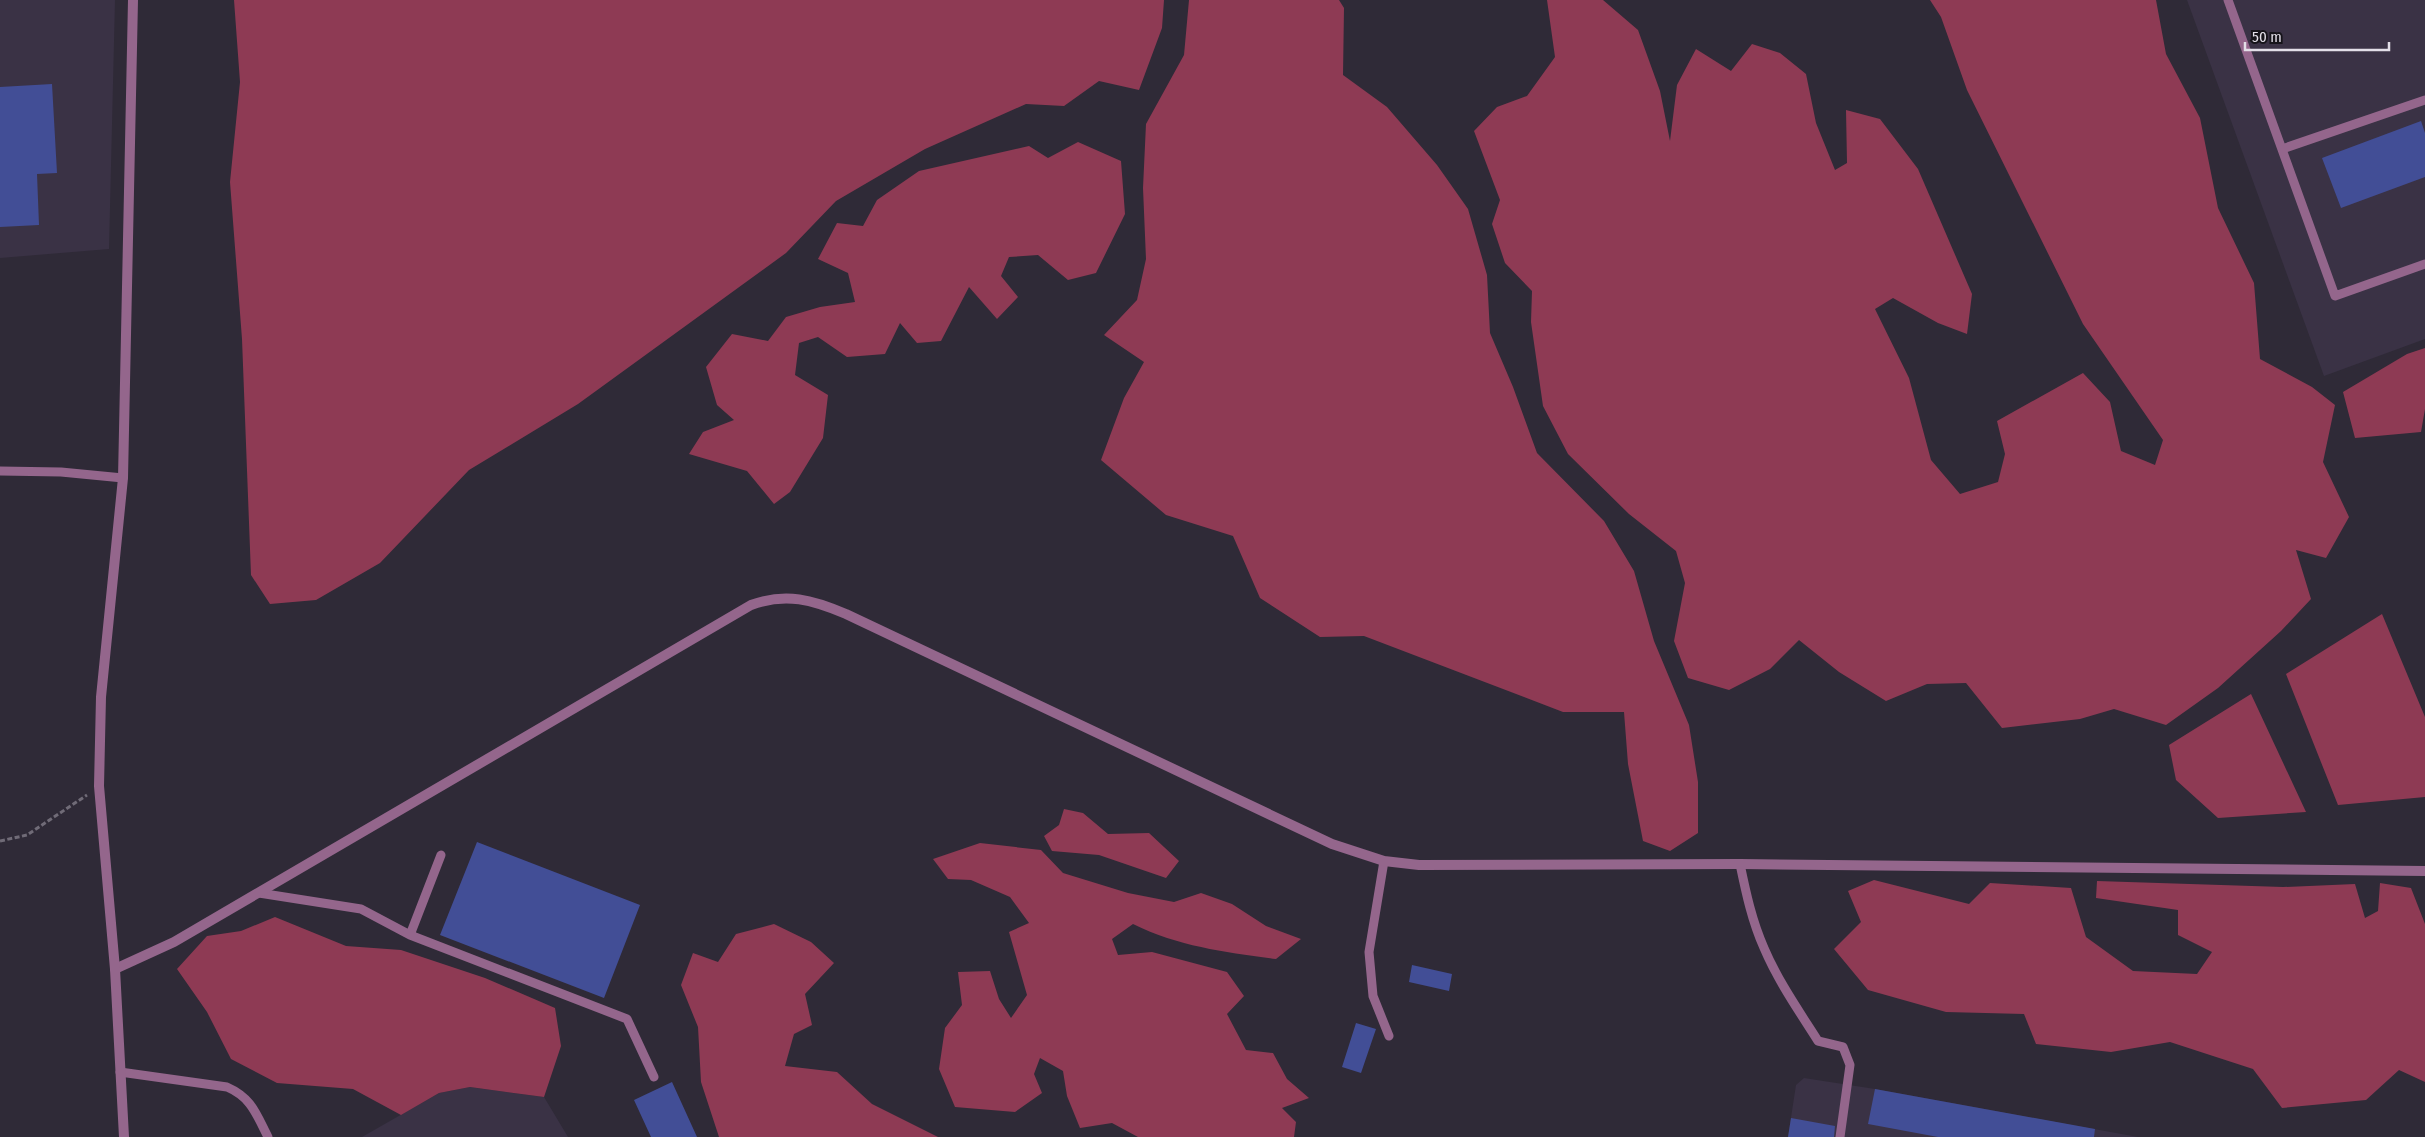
<svg xmlns="http://www.w3.org/2000/svg" width="2425" height="1137" font-family="'Fira Sans Condensed',sans-serif">
  <rect width="100%" height="100%" fill="#2f2a37"/>
  <path fill="#3a3245" d="M 0,0 L 115,0 L 109,249 L 0,258 Z
    M 2187,0 L 2425,0 L 2425,339 L 2324,376 Z
    M 1804,1078 L 1875,1089 L 2138,1137 L 1788,1137 L 1796,1085 Z
    M 470,1087 L 544,1097 L 568,1137 L 362,1137 L 439,1093 Z"/>
  <path fill="#8e3a54" d="M 234,0 L 1164,0 L 1162,28 L 1139,90 L 1099,81 L 1064,106 L 1026,104 L 925,149 L 836,201 L 786,253 L 578,404 L 469,470 L 380,563 L 316,600 L 270,604 L 251,575 L 242,339 L 230,182 L 240,82 Z
    M 1189,0 L 1339,0 L 1344,8 L 1343,75 L 1387,107 L 1437,165 L 1468,209 L 1487,275 L 1490,333 L 1513,387 L 1537,453 L 1604,521 L 1634,571 L 1654,641 L 1689,725 L 1698,782 L 1698,833 L 1670,851 L 1643,841 L 1628,764 L 1624,712 L 1563,712 L 1364,636 L 1320,637 L 1260,598 L 1233,536 L 1166,515 L 1101,460 L 1124,398 L 1144,362 L 1104,335 L 1137,300 L 1146,259 L 1143,188 L 1146,124 L 1184,55 Z
    M 1547,0 L 1603,0 L 1638,30 L 1660,91 L 1670,141 L 1677,85 L 1696,49 L 1731,71 L 1752,44 L 1780,53 L 1806,74 L 1816,123 L 1835,170 L 1847,163 L 1846,110 L 1880,119 L 1918,169 L 1972,294 L 1967,334 L 1938,323 L 1893,298 L 1875,309 L 1909,378 L 1931,460 L 1960,494 L 1998,482 L 2005,454 L 1997,421 L 2083,373 L 2110,402 L 2121,451 L 2155,465 L 2163,440 L 2083,324 L 1967,90 L 1941,17 L 1930,0 L 2156,0 L 2166,54 L 2200,118 L 2218,208 L 2254,283 L 2260,359 L 2312,387 L 2335,405 L 2323,462 L 2349,517 L 2326,558 L 2296,550 L 2311,599 L 2281,631 L 2218,688 L 2166,725 L 2114,709 L 2080,719 L 2002,728 L 1966,683 L 1927,684 L 1886,701 L 1839,672 L 1799,640 L 1770,669 L 1729,690 L 1688,678 L 1674,641 L 1685,583 L 1676,551 L 1629,514 L 1568,454 L 1543,406 L 1531,322 L 1532,291 L 1505,263 L 1492,224 L 1500,200 L 1474,131 L 1497,107 L 1527,96 L 1555,57 Z
    M 1078,142 L 1121,161 L 1125,214 L 1096,273 L 1068,280 L 1038,255 L 1009,257 L 1001,276 L 1018,297 L 997,319 L 969,287 L 941,341 L 917,343 L 900,323 L 885,354 L 847,357 L 818,337 L 799,343 L 795,375 L 828,395 L 823,438 L 790,492 L 774,504 L 747,471 L 689,454 L 703,432 L 734,420 L 717,405 L 706,367 L 732,334 L 768,341 L 786,317 L 820,307 L 855,302 L 848,273 L 818,259 L 837,223 L 863,226 L 877,200 L 919,171 L 1029,146 L 1048,158 Z
    M 2425,348 L 2425,409 L 2421,432 L 2355,438 L 2343,392 L 2407,354 Z
    M 2382,614 L 2425,717 L 2425,797 L 2338,805 L 2286,674 Z
    M 2251,694 L 2306,812 L 2218,818 L 2176,780 L 2169,745 Z
    M 1064,809 L 1083,813 L 1108,834 L 1149,833 L 1179,861 L 1166,878 L 1099,855 L 1052,851 L 1044,836 L 1059,825 Z
    M 980,843 L 1041,850 L 1063,873 L 1128,893 L 1174,902 L 1201,893 L 1232,904 L 1266,926 L 1301,939 L 1276,959 C 1225,952 1180,947 1133,924 L 1112,939 L 1118,955 L 1152,952 L 1227,972 L 1244,996 L 1227,1014 L 1246,1050 L 1273,1053 L 1287,1079 L 1309,1098 L 1282,1108 L 1296,1122 L 1294,1137 L 1138,1137 L 1112,1123 L 1080,1128 L 1067,1096 L 1063,1071 L 1040,1058 L 1034,1074 L 1042,1093 L 1015,1112 L 955,1107 L 939,1069 L 945,1028 L 962,1005 L 958,972 L 990,971 L 999,999 L 1011,1018 L 1027,995 L 1009,932 L 1029,923 L 1010,897 L 971,880 L 948,879 L 933,859 Z
    M 1874,880 L 1969,904 L 1990,883 L 2071,888 L 2086,937 L 2133,971 L 2197,974 L 2212,952 L 2178,935 L 2178,910 L 2096,898 L 2097,881 L 2283,887 L 2355,884 L 2365,918 L 2378,911 L 2380,883 L 2411,888 L 2425,924 L 2425,1082 L 2399,1070 L 2366,1100 L 2282,1108 L 2253,1069 L 2170,1042 L 2111,1052 L 2036,1044 L 2024,1014 L 1946,1012 L 1868,990 L 1834,949 L 1861,922 L 1848,891 Z
    M 275,917 L 346,946 L 401,950 L 485,978 L 555,1008 L 561,1046 L 544,1097 L 470,1087 L 439,1093 L 401,1115 L 353,1089 L 277,1083 L 231,1059 L 207,1012 L 177,969 L 207,936 L 241,931 Z
    M 774,924 L 811,942 L 834,963 L 805,994 L 812,1025 L 794,1034 L 785,1066 L 837,1072 L 872,1104 L 938,1137 L 719,1137 L 701,1082 L 698,1027 L 681,985 L 693,953 L 718,962 L 736,934 Z"/>
  <path fill="#424e96" d="M 52,84 L 57,173 L 37,174 L 39,225 L 0,227 L 0,87 Z
    M 2421,121 L 2425,133 L 2425,177 L 2341,208 L 2322,158 Z
    M 477,842 L 640,905 L 604,998 L 440,935 Z
    M 1412,965 L 1452,974 L 1449,991 L 1409,982 Z
    M 1356,1023 L 1376,1029 L 1361,1073 L 1342,1067 Z
    M 672,1082 L 697,1137 L 651,1137 L 634,1100 Z
    M 1875,1089 L 2095,1129 L 2094,1137 L 1938,1137 L 1868,1124 Z
    M 1791,1118 L 1835,1126 L 1834,1137 L 1788,1137 Z"/>
  <g fill="none" stroke-linecap="round" stroke-linejoin="round">
    <path stroke="#706b77" stroke-width="3" stroke-dasharray="5 2.5" stroke-linecap="butt" d="M 0,841 L 27,835 L 87,795"/>
    <path stroke="#94668c" stroke-width="9" d="M 2228,0 L 2335,296 L 2425,264
      M 2282,149 L 2425,100
      M 0,471 L 61,472 L 123,478
      M 1384,861 L 1369,952 L 1373,996 L 1389,1036
      M 1740,864 C 1746,893 1752,921 1764,948 C 1778,981 1799,1011 1818,1041 L 1843,1047 L 1850,1065 L 1840,1137
      M 259,893 L 361,909 L 410,935 L 441,855
      M 410,935 L 627,1019 L 654,1077
      M 120,1072 L 227,1087 C 252,1098 256,1114 268,1137"/>
    <path stroke="#94668c" stroke-width="10" d="M 115,969 L 174,942 L 751,605 C 786,592 813,600 846,614 L 1332,844 L 1384,861 L 1419,865 L 1740,864 L 2425,871"/>
    <path stroke="#94668c" stroke-width="10" d="M 124,1137 L 115,969 L 99,786 L 101,697 L 123,478 L 133,0"/>
  </g>
  <path d="M2245 42v8h144v-8" fill="none" stroke="#e3dfe8" stroke-width="2.5"/>
  <text x="2252" y="42" font-size="15" fill="#e3dfe8" stroke="#16141a" stroke-width="4" paint-order="stroke">50 m</text>
</svg>
